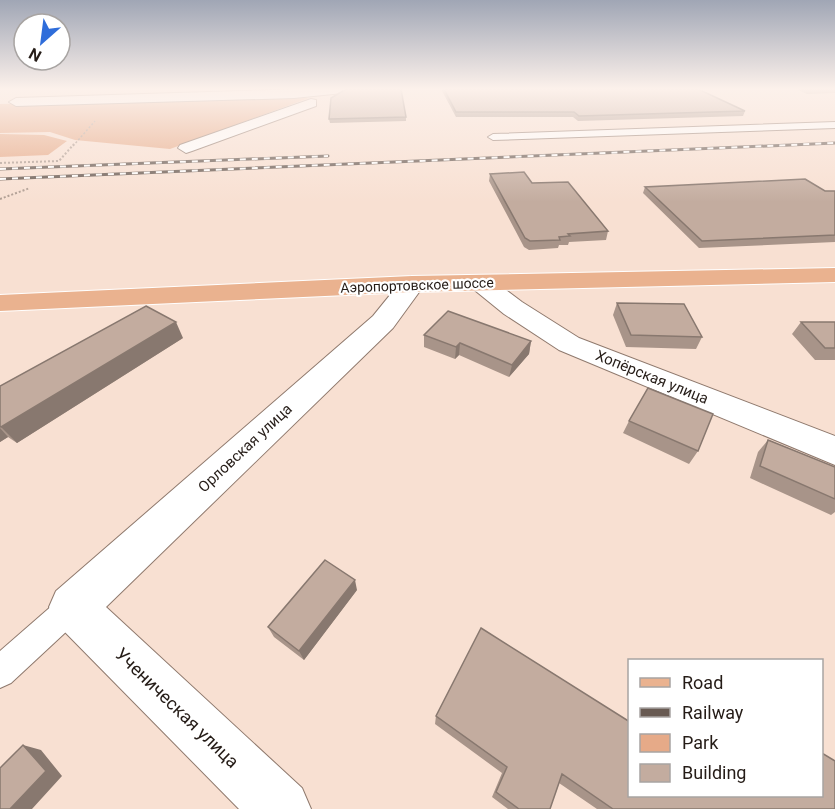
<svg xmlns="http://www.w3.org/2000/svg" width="835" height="809" font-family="Roboto,sans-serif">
  <rect width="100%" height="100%" fill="#f8e0d2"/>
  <path fill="#e6aa88" d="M 309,98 L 170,149 L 75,140 L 50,132 L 0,133 L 0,104 Z
    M 0,134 L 44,135 L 67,141 L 48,155 L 0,157 Z"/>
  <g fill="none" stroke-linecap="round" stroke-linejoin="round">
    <defs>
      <path id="service" d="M 835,122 L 835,128 L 493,140 L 488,137 L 493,134 Z
        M 72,592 L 82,597 L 87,607 L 82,617 L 11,683 L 0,688 L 0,651 L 62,597 Z"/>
      <path id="minor" d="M 306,89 L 349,89 L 343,93 L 294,98 L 16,106 L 9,102 L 16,98 Z
        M 311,99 L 316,100 L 316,106 L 192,151 L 186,153 L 178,148 L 180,145 Z
        M 412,276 L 421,279 L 425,284 L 393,328 L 106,607 L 302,788 L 311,809 L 239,809 L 56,623 L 49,607 L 56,591 L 373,316 L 403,279 Z
        M 481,276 L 490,278 L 522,302 L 579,338 L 835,436 L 835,465 L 559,350 L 504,314 L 472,288 L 469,283 L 472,278 Z"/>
      <path id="primary" d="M 835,268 L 835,282 L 412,292 L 0,311 L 0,295 L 412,276 Z"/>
    </defs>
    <use href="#service" stroke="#8f796d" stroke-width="2"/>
    <use href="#minor" stroke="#8f796d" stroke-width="2"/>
    <use href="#primary" stroke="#fff" stroke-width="2"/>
    <path stroke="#ae9c91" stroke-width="1.5" stroke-dasharray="2 2" stroke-linecap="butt" d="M 73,146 L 95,121"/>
    <path stroke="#ae9c91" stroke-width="2" stroke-dasharray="2 2" stroke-linecap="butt" d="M 0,163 L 59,161 L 74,144
      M 0,199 L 30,188"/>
    <use href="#service" fill="#fff" fill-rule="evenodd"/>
    <use href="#minor" fill="#fff" fill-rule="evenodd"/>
    <use href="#primary" fill="#eab28f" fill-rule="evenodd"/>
    <defs>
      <path id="rail" d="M 0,169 L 328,156
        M 0,179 L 835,143"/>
    </defs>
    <use href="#rail" stroke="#685a52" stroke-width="3"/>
    <use href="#rail" stroke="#fff" stroke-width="2" stroke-dasharray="6" stroke-linecap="butt"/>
  </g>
  <path fill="#a89489" d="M 441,89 L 698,89 L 745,111 L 743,116 L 578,121 L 573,117 L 456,117 Z
    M 796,89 L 835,89 L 835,93 L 807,94 Z
    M 406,117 L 406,121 L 330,123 L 329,119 Z
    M 490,174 L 532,183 L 608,231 L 606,240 L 569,242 L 568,245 L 559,245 L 558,248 L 529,250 L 524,247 L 489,181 Z
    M 645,187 L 835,191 L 835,242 L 699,248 L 643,193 Z
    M 617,303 L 702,337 L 696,349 L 626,347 L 613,315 Z
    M 801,322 L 835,322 L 835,360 L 815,360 L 792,334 Z
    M 424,335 L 531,341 L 529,354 L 509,377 L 459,355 L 455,359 L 424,347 Z
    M 183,338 L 17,443 L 8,437 L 0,442 L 0,386 Z
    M 629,421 L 698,451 L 689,464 L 623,433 Z
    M 768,440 L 835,467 L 835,512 L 831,515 L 750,478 L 758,452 Z
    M 357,590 L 304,660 L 274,637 L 268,627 Z
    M 436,716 L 630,795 L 835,809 L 597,809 L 559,783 L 550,809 L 508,809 L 492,797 L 502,773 L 435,724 Z"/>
  <path fill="#88786f" d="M 176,322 L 183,338 L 17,443 L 1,427 Z
    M 531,341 L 529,354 L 509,377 L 512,365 Z
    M 460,343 L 459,355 L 455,359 L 456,347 Z
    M 0,428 L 8,437 L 0,442 Z
    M 355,580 L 357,590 L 304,660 L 299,651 Z
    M 23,745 L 41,750 L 62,776 L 32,809 L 10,809 Z"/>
  <path fill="#c3ac9f" stroke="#88786f" stroke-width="1.5" d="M 346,89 L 401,89 L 406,117 L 329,119 L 331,98 Z
    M 444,89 L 698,89 L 745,111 L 579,116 L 574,112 L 456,112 Z
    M 524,172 L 532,183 L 568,182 L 608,231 L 568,234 L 570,236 L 559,237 L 560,240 L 530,241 L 525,238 L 490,174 Z
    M 805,179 L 825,191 L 835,191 L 835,235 L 702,241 L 645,187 Z
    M 617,303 L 684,304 L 702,337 L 631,335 Z
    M 146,306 L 176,322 L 1,427 L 0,426 L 0,386 Z
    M 448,311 L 531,341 L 512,365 L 460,343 L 456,347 L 424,335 Z
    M 801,322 L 835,322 L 835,348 L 825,348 Z
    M 648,388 L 713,414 L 698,451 L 629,421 Z
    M 768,440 L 835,467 L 835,499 L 760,466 Z
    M 325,560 L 355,580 L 299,651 L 268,627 Z
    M 481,628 L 630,722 L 630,795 L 822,795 L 822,753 L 835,761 L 835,809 L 613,809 L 562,774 L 550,809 L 519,809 L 496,792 L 507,767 L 436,716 Z
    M 23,745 L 46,771 L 10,809 L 0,809 L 0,768 Z"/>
  <linearGradient id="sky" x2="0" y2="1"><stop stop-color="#a0a6b5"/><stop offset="0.44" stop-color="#fcf1eb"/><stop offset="1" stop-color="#fcf1eb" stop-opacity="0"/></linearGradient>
  <rect width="835" height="202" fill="url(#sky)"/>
  <g text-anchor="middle" stroke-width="4.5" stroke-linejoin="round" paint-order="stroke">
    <g font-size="14" fill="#251c17" stroke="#fff">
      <text transform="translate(417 285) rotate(-2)" y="5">Аэропортовское шоссе</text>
    </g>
    <g font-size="15" fill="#251c17" stroke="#fff">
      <text transform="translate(652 377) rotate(22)" y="5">Хопёрская улица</text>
      <text transform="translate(245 448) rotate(-43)" y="5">Орловская улица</text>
    </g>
    <g font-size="18" fill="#251c17" stroke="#fff">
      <text transform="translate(177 708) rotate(44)" y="6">Ученическая улица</text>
    </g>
  </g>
  <rect x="628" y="659" width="195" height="138" fill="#ffffff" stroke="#a8a4a2" stroke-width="1.5"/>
  <rect x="640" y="678" width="30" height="9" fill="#eab28f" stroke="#a8a4a2" stroke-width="1.5"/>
  <text x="682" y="689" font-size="18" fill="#251c17">Road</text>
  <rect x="640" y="708" width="30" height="9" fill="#685a52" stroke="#a8a4a2" stroke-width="1.5"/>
  <text x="682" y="719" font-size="18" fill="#251c17">Railway</text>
  <rect x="640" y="734" width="30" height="18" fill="#e6aa88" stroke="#a8a4a2" stroke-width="1.5"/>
  <text x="682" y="749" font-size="18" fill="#251c17">Park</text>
  <rect x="640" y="764" width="30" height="18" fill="#c3ac9f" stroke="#a8a4a2" stroke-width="1.5"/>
  <text x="682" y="779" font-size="18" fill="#251c17">Building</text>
  <g transform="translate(42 42) rotate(208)"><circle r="28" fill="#ffffff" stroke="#a8a4a2" stroke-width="1.5"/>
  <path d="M0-4.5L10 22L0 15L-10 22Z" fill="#2f6dda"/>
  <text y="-9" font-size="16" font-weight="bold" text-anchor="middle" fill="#251c17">N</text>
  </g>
</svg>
